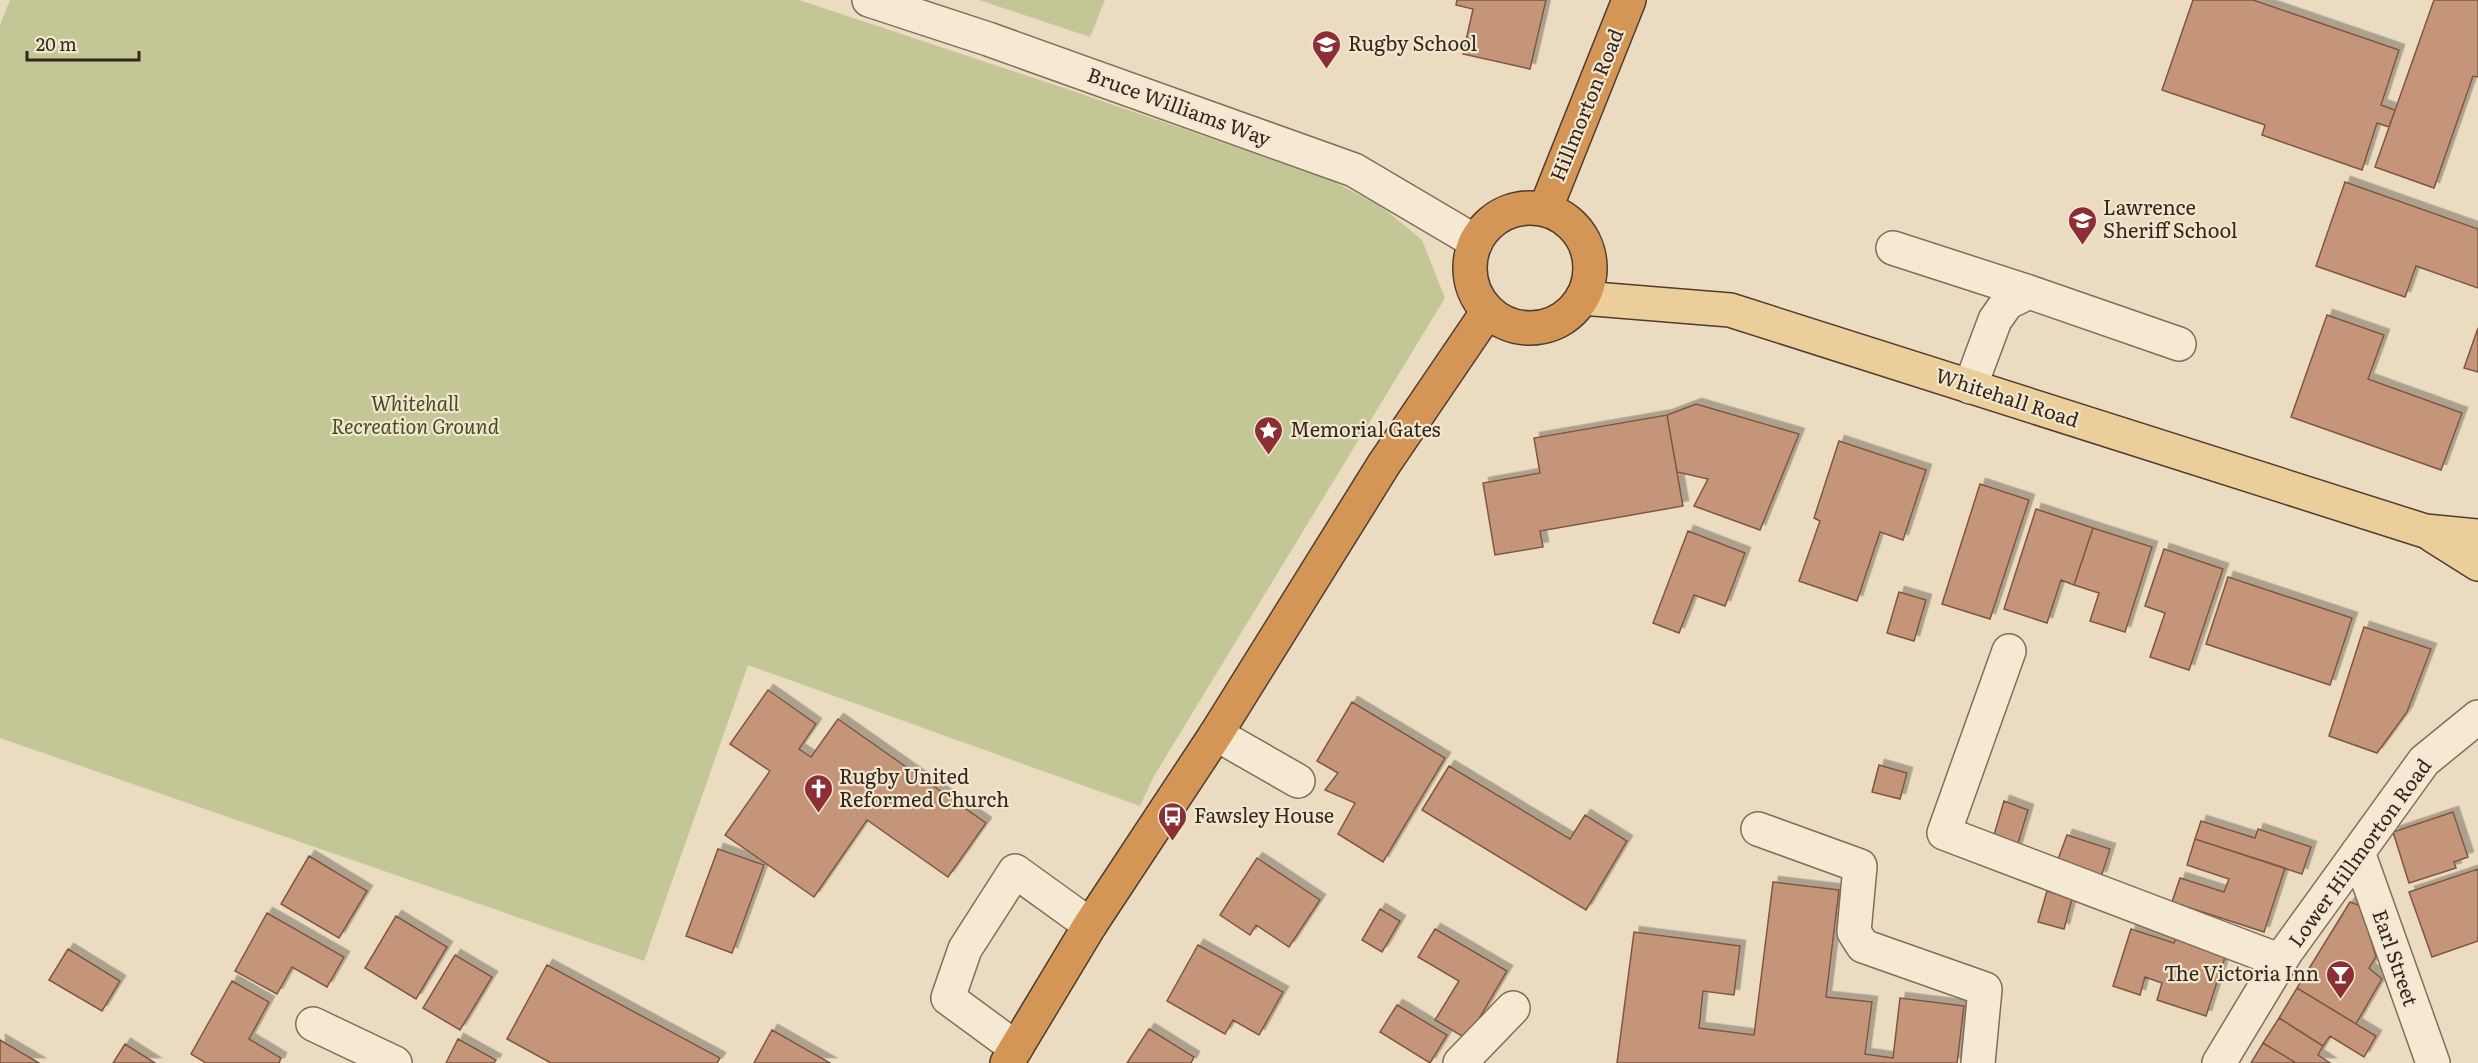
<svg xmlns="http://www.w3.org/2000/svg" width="2478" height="1063" font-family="Literata,serif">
  <defs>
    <filter id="shadow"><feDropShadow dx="5.5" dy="-5.5" stdDeviation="0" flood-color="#0004"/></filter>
  </defs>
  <rect width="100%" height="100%" fill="#eadbc1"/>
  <path fill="#c3c796" d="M 10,0 L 799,0 L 1070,90 L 1327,178 L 1382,207 L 1422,240 L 1445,298 L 1154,776 L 1140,806 L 748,665 L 644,961 L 0,738 L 0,25 Z
    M 979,0 L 1105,0 L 1090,37 Z"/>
  <path fill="#c59579" stroke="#7f5742" stroke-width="1.5" filter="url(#shadow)" d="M 1457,0 L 1546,0 L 1530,69 L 1463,54 L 1473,9 L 1456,5 Z
    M 2193,0 L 2253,0 L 2399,50 L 2381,105 L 2395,110 L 2389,127 L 2377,123 L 2362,170 L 2262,135 L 2265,125 L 2162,90 Z
    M 2434,0 L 2478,0 L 2478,77 L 2473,76 L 2434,188 L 2375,167 Z
    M 2345,182 L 2478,229 L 2478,288 L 2416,266 L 2405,297 L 2316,266 Z
    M 2327,315 L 2384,335 L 2368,379 L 2462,413 L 2441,470 L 2291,417 Z
    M 2478,328 L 2478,372 L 2464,368 Z
    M 1696,404 L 1799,434 L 1760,530 L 1694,506 L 1708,479 L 1677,472 L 1667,415 Z
    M 1667,415 L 1683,506 L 1540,531 L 1543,547 L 1495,555 L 1483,483 L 1540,473 L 1534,438 Z
    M 1839,441 L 1926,470 L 1903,540 L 1880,532 L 1857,601 L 1799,581 L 1820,521 L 1814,518 Z
    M 1980,484 L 2029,500 L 1990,619 L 1942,604 Z
    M 2036,509 L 2093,528 L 2074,585 L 2061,580 L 2047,623 L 2004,609 Z
    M 2093,528 L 2152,547 L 2125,632 L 2090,621 L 2099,593 L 2074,585 Z
    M 1688,531 L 1745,553 L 1725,606 L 1694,595 L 1679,633 L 1653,623 Z
    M 2164,549 L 2223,569 L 2189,670 L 2150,657 L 2165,613 L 2145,606 Z
    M 2228,577 L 2352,618 L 2330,685 L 2206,644 Z
    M 1899,592 L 1926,600 L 1914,641 L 1887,633 Z
    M 2364,627 L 2431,649 L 2407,712 L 2377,753 L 2329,736 Z
    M 768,690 L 816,724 L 799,749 L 811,757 L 838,719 L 986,823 L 948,877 L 867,820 L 814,897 L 725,835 L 770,771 L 730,744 Z
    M 1352,702 L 1445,758 L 1383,862 L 1338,834 L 1355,803 L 1325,790 L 1338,773 L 1317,761 Z
    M 1879,765 L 1907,773 L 1900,799 L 1872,792 Z
    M 1449,766 L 1570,839 L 1585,815 L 1627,841 L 1586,910 L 1422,810 Z
    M 2004,801 L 2028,810 L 2016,850 L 1992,842 Z
    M 2453,812 L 2468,857 L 2454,862 L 2456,868 L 2409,883 L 2393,832 Z
    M 2201,821 L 2255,838 L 2258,829 L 2311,847 L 2302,874 L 2195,839 Z
    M 2067,835 L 2110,849 L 2101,877 L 2057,862 Z
    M 2195,839 L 2285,868 L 2264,932 L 2172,902 L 2180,878 L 2224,892 L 2229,879 L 2187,865 Z
    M 718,849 L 764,865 L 732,953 L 686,936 Z
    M 309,856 L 367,891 L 339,938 L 281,904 Z
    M 1257,858 L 1320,900 L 1289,947 L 1256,925 L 1250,935 L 1220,915 Z
    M 2478,869 L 2478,941 L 2432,957 L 2409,892 Z
    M 1773,882 L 1839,890 L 1826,997 L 1872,1002 L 1865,1054 L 1893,1058 L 1900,998 L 1964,1006 L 1957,1063 L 1617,1063 L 1634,932 L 1740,946 L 1734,995 L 1703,991 L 1699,1028 L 1754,1035 Z
    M 2047,891 L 2072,899 L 2064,929 L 2038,922 Z
    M 2350,902 L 2361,906 L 2376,957 L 2369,968 L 2382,979 L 2356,1024 L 2297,988 Z
    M 1380,909 L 1400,921 L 1382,952 L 1362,940 Z
    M 267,913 L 344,957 L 327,987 L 292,967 L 277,994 L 235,971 Z
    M 396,916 L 447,947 L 416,999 L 365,968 Z
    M 1435,929 L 1507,971 L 1467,1039 L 1435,1020 L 1459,981 L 1418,957 Z
    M 2131,929 L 2174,943 L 2178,932 L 2228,948 L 2206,1016 L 2157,1000 L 2162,983 L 2145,977 L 2140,995 L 2113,986 Z
    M 1198,945 L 1283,992 L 1259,1035 L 1233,1020 L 1225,1034 L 1167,1001 Z
    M 68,949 L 120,981 L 102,1011 L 49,980 Z
    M 455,955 L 492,977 L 460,1030 L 423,1008 Z
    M 547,965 L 720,1058 L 717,1063 L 551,1063 L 507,1039 Z
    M 232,981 L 269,1002 L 249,1039 L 281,1058 L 279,1063 L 206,1063 L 191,1054 Z
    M 2297,988 L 2376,1036 L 2364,1057 L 2330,1036 L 2323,1046 L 2279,1018 Z
    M 1397,1005 L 1447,1035 L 1430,1063 L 1380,1032 Z
    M 2279,1018 L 2323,1046 L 2318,1055 L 2330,1063 L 2296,1063 L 2263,1043 Z
    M 1149,1029 L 1194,1057 L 1191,1063 L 1127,1063 Z
    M 772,1030 L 830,1063 L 754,1063 Z
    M 458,1039 L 496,1060 L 494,1063 L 446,1063 Z
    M 0,1040 L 39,1063 L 0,1063 Z
    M 2263,1043 L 2296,1063 L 2251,1063 Z
    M 125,1044 L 155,1063 L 113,1063 Z"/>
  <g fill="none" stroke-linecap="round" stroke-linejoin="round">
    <defs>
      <path id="minor" d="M 869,0 L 988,39 L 1354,170 L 1476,242
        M 1893,248 L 2029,292
        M 1970,387 L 1995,320 L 2007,303 L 2029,292 L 2179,344
        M 2009,651 L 1944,833 L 2281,961
        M 1216,734 L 1298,781
        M 1758,829 L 1860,866 L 1854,932 L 1863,946 L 1985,989 L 1978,1063
        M 2358,852 L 2433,1063
        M 313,1024 L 395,1063
        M 1016,1048 L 948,998 L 965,949 L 1015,871 L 1090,925
        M 1460,1063 L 1513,1008
        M 2219,1063 L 2286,952 L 2424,761 L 2478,717"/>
      <path id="major" d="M 1582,298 L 1730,310 L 2425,531 L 2478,536
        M 2432,535 L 2478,564"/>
      <path id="highway" d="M1470 268a60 60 0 1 1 120 0a60 60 0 1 1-120 0Z
        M 1545,210 L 1629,0
        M 1007,1063 L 1090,925 L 1216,734 L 1384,464 L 1488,311"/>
    </defs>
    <use href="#minor" stroke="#826d5a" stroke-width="36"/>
    <use href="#major" stroke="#4f3c2e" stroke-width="36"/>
    <use href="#highway" stroke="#4f3c2e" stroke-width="36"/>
    <use href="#minor" stroke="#f5e9d3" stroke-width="33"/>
    <use href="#major" stroke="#ebce9a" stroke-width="33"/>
    <use href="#highway" stroke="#d49657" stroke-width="33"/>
  </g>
  <defs>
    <symbol id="school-pin" viewBox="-11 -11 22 30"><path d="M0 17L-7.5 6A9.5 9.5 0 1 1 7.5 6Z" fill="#8c2f34" stroke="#f2e6cf"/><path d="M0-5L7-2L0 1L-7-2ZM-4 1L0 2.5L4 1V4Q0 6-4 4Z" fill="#fff"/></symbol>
    <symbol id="sight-pin" viewBox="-11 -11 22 30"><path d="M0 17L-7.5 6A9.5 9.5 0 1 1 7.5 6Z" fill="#8c2f34" stroke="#f2e6cf"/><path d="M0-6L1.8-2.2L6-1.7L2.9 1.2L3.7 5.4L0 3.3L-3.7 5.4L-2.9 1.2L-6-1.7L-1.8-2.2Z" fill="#fff"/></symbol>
    <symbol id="church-pin" viewBox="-11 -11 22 30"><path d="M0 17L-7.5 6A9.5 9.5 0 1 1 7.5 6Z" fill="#8c2f34" stroke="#f2e6cf"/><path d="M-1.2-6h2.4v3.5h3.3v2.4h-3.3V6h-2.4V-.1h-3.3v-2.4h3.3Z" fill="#fff"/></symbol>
    <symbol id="bus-pin" viewBox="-11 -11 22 30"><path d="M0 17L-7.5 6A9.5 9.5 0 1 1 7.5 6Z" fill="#8c2f34" stroke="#f2e6cf"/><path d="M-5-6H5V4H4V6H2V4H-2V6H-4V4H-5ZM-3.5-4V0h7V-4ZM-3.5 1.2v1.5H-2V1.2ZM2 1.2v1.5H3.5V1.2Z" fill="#fff"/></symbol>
    <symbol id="bar-pin" viewBox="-11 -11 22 30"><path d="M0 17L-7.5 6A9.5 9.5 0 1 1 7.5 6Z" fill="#8c2f34" stroke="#f2e6cf"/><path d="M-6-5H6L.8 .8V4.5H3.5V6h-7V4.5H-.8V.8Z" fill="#fff"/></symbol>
  </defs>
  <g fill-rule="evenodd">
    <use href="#school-pin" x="1310" y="28" width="33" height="45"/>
    <use href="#school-pin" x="2066" y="204" width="33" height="45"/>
    <use href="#sight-pin" x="1252" y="414" width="33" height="45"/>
    <use href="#church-pin" x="802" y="772" width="33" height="45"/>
    <use href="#bus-pin" x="1156" y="800" width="33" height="45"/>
    <use href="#bar-pin" x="2324" y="958" width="33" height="45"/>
  </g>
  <g text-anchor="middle" stroke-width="4.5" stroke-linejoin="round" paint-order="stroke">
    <g font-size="20" fill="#32261d" stroke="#f2e6cf" text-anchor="start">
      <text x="1348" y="51">Rugby School</text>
      <text x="2103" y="215">Lawrence<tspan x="2103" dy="23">Sheriff School</tspan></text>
      <text x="1290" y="437">Memorial Gates</text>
      <text x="839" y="784">Rugby United<tspan x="839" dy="23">Reformed Church</tspan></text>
      <text x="1194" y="823">Fawsley House</text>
      <text x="2319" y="981" text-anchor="end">The Victoria Inn</text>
    </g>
    <g font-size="20" fill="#32261d" stroke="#f2e6cf">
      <text transform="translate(1587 105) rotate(-68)" y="7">Hillmorton Road</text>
      <text transform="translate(1179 107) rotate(20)" y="7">Bruce Williams Way</text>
      <text transform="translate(2007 398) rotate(18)" y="7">Whitehall Road</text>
      <text transform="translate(2360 853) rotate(-54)" y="7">Lower Hillmorton Road</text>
      <text transform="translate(2395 958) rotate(71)" y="7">Earl Street</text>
    </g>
    <g font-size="20" font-style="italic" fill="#454d25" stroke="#f2e6cf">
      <text x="415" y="411">Whitehall<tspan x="415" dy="23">Recreation Ground</tspan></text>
    </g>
  </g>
  <path d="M27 51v9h112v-9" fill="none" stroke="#32261d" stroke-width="3"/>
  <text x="36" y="51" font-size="18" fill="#32261d" stroke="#f2e6cf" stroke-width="4.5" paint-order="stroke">20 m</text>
</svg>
